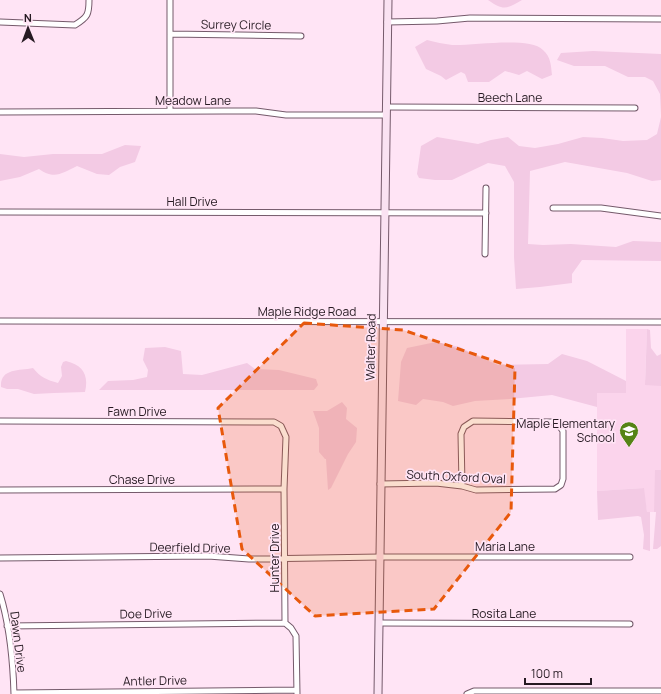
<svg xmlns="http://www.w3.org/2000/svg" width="661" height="694" font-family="Manrope,sans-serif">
  <rect width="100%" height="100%" fill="#ffe4f5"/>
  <path fill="#fbd4ec" d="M 626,329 L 647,329 L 645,380 L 661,380 L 661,512 L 647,512 L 643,488 L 597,491 L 597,393 L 626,393 Z"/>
  <path fill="#f3cae4" d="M 488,0 L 522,0 C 506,9 504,11 488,0 Z
    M 427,40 C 435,42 444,44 452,45 C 471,46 530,36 543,50 C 551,57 551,66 552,75 L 542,79 L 527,71 L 519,75 L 505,71 L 489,82 L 468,82 L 465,74 L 461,72 L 446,80 L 441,76 L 426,69 L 415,47 Z
    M 593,51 L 661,54 L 661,115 L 660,94 L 653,81 L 645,77 L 628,77 L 605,66 L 574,66 L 557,60 L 561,53 Z
    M 661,117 L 661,180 L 652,181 L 627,173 L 565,162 L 530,171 L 528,244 L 543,245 L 571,244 L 616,247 L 633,241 L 661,242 L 661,261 L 582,260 L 572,274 L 572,283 L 540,287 L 516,289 L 514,257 L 514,182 L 505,166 L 488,163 L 452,180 L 435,180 L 419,178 L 417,174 L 421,146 L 437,137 L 478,144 L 491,140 L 508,137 L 519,146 L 535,148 L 558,144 L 583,137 L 602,138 L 623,141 L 647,140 L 657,134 Z
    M 125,145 L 141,146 L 135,162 L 120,167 L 109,175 L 97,174 L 77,166 C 62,173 55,180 39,169 L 20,177 L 0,181 L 0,154 L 24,157 L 53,154 L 102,154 Z
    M 647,329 L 650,330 L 651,348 L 657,356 L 661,354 L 661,386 L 645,385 Z
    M 436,342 L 460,347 L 477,356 L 498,365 L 548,364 L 562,354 L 587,361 L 626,381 L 626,393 L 597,393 L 597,407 L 552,395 L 510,399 L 475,401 L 453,406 L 443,402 L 423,399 L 416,405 L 398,401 L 401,362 L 407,348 Z
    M 165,347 L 181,351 L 183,374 L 202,375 L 247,363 L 255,369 L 279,370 L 316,379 L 318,385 L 314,390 L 99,390 L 108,381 L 133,380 L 147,377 L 148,370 L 143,360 L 145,348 Z
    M 66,361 C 83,365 89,375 85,392 L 54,393 L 34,394 L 18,389 L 7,389 L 1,387 C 0,368 19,371 33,368 C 40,377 47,380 58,383 L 62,376 L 61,367 L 63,362 Z
    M 342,402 L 347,408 L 346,419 L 357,428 L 356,442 L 348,454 L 331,488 L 328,490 L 326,459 L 325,459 L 319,452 L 319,428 L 313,411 L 327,411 Z
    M 655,470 L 661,470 L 661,546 L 657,549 L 653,549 L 656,512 L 654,512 Z
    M 644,488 L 647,512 L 650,512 L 650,551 L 643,549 L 644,535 L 641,517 L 638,516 L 598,520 L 597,491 Z"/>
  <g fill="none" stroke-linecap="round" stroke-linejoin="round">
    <defs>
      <path id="street" d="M 0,22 L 75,25 C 88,17 89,14 89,0
        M 387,22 L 437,21 L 470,18 L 661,19
        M 170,34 L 301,36
        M 386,107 L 635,108
        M 170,111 L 170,0
        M 0,112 L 223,111 L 256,111 L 286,115 L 386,115
        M 553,208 L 601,208 L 661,216
        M 0,212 L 486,213
        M 485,254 L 486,188
        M 0,321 L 661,322
        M 0,421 L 274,422 L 281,426 L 286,437 L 284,489 L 285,623 L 291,628 L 296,636 L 297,694
        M 380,484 L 436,483 L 462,486 L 476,490 L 555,489 L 561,485 L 563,479 L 563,431 L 558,424 L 552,422 L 473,421 L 464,427 L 461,434 L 462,486
        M 0,490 L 284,489
        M 0,558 L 208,556 L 249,559 L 380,557 L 630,557
        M 0,594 C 10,626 13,660 14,694
        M 379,623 L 630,624
        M 7,626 L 285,623
        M 14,693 L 297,690
        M 467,694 L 474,691 L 661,691"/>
      <path id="secondary" d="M 378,694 L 388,0"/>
    </defs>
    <use href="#street" stroke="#755a6b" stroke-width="7"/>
    <use href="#secondary" stroke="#755a6b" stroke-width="9"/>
    <use href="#street" stroke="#fff" stroke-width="5"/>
    <use href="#secondary" stroke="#fae2f2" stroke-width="7"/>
  </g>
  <path fill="#e8590c" fill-opacity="0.2" stroke="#e8590c" stroke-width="3" stroke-dasharray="8 5" stroke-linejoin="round" d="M 304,323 L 403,330 L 515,368 L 511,512 L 434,609 L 315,616 L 242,549 L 218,408 Z"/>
  <defs>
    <symbol id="school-pin" viewBox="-11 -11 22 30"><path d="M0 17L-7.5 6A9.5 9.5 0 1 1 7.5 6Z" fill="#558415" stroke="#ffe4f5"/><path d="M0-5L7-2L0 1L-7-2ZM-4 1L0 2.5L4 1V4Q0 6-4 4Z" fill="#fff"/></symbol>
  </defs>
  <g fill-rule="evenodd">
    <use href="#school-pin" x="618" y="420" width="22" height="30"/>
  </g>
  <g text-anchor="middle" stroke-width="3.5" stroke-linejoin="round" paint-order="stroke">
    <g font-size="12" fill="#261a22" stroke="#ffe4f5">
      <text transform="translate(236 25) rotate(1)" y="4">Surrey Circle</text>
      <text x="510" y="102">Beech Lane</text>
      <text x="193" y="105">Meadow Lane</text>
      <text x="192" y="206">Hall Drive</text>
      <text x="307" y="316">Maple Ridge Road</text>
      <text transform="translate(371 347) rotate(-89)" y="4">Walter Road</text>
      <text x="137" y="416">Fawn Drive</text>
      <text transform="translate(456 477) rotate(3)" y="4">South Oxford Oval</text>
      <text x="142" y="484">Chase Drive</text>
      <text x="505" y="551">Maria Lane</text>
      <text transform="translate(190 548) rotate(1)" y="4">Deerfield Drive</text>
      <text transform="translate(275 558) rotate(-90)" y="4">Hunter Drive</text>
      <text transform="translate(146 614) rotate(-1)" y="4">Doe Drive</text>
      <text x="504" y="618">Rosita Lane</text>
      <text transform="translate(18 642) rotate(83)" y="4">Dawn Drive</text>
      <text transform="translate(155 681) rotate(-1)" y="4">Antler Drive</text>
    </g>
    <g font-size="12" fill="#261a22" stroke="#ffe4f5" text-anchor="end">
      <text x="615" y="428">Maple Elementary<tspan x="615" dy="14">School</tspan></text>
    </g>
  </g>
  <g transform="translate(28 28) rotate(359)" stroke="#ffe4f5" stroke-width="3" paint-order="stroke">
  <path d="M0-3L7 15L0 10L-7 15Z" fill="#261a22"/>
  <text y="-6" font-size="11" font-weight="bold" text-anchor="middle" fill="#261a22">N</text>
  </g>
  <path d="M525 678v6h66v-6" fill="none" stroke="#261a22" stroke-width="2"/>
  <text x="531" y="678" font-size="12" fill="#261a22" stroke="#ffe4f5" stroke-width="3" paint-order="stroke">100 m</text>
</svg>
